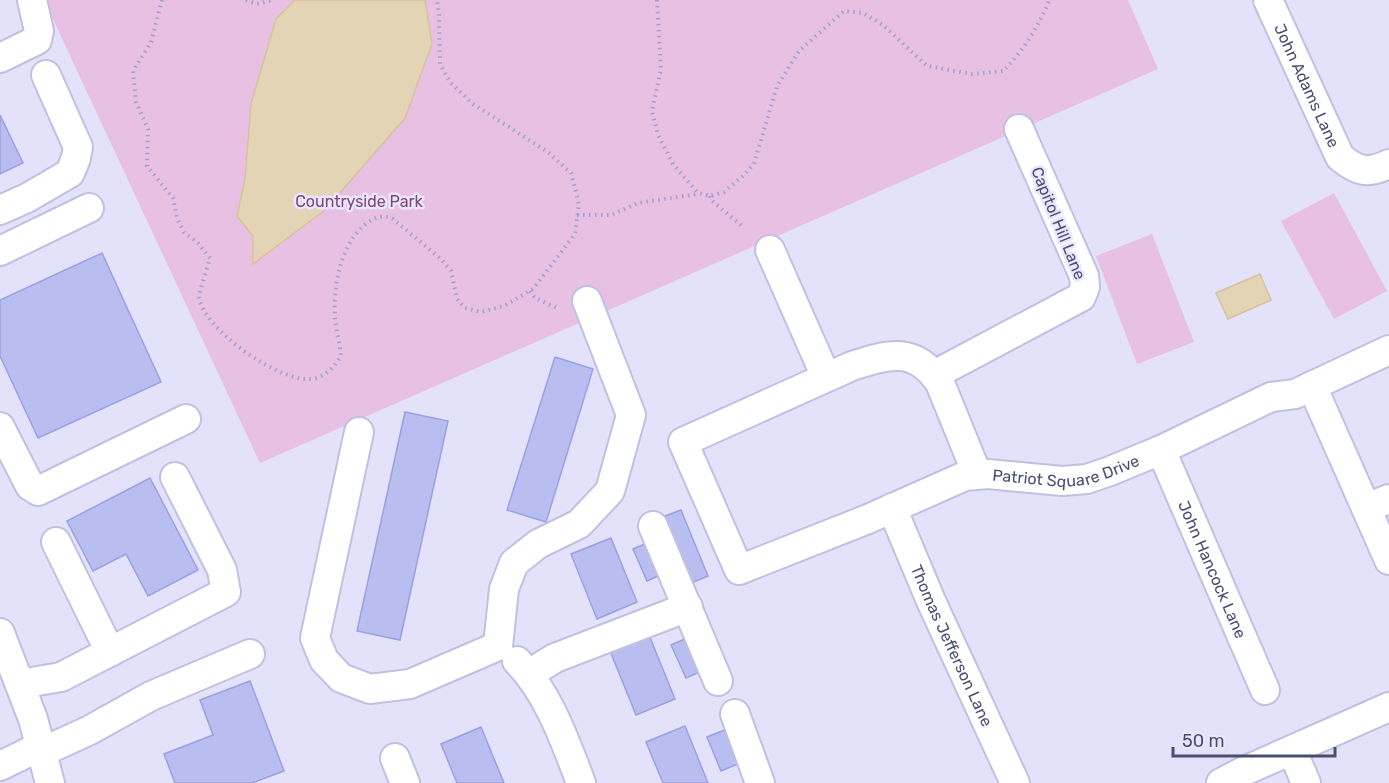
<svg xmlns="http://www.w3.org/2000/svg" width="1389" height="783" font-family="Rubik,sans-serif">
  <rect width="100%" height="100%" fill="#e4e1fb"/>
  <path fill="#e8c0e3" d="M 44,0 L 1128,0 L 1158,69 L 260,463 Z
    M 1334,193 L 1387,291 L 1334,319 L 1281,221 Z
    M 1152,234 L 1194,342 L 1137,364 L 1096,256 Z"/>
  <path fill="#e4d4b6" stroke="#d5c39d" stroke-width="1.5" d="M 295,0 L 425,0 L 432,44 L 405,118 L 325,210 L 253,264 L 253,236 L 237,216 L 245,179 L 251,104 L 276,19 Z
    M 1260,274 L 1271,300 L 1228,319 L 1216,293 Z"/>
  <path fill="#b9bef0" stroke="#9aa1e2" stroke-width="1.5" d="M 0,115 L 23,163 L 0,174 Z
    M 102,253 L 161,382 L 38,438 L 0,356 L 0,300 Z
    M 555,357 L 593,369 L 546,522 L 507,510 Z
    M 405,412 L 448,421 L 400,640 L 357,631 Z
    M 150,478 L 198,570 L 148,596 L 126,554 L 93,571 L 67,521 Z
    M 681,510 L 708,576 L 684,586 L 657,519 Z
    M 611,538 L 637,602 L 597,619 L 571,554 Z
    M 652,541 L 665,573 L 647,581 L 633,549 Z
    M 649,635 L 675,699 L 636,715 L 610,651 Z
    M 689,637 L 704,670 L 686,678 L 671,645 Z
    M 250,681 L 284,771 L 252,783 L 175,783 L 164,754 L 213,735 L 200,700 Z
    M 685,726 L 708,783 L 663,783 L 646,742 Z
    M 481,727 L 504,783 L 457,783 L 441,744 Z
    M 727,729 L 740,763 L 721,771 L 707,737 Z"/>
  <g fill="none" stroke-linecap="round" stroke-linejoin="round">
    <defs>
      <g id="minor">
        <path id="s1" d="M 1268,0 L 1340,157 C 1358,172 1368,174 1389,164"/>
        <path d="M 0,58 L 37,40 L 39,31 L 32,0"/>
        <path d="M 0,210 L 27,198 L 70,173 L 76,158 L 78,147 L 46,75"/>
        <path d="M 770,250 L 826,377"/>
        <path d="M 0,251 L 89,208"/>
        <path d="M 934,375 L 1081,297 L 1085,287 L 1084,276 L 1019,129"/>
        <path d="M 1312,386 L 1389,560"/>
        <path d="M 0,427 L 30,486 L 38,491 L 186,419"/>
        <path d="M 359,432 L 315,638 L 324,660 L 341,678 L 370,689 L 410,684 L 498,646"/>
        <path id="s2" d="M 1161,450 L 1265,690"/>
        <path id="s3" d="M 977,474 L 940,383 C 915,346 889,354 852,366 L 683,442 L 739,570 L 868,519 L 965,476 L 988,474 L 1062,481 L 1087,479 L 1110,471 L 1161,450 L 1271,397 L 1295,394 L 1389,350"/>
        <path id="s4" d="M 892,508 L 931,601 L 1015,783"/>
        <path d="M 1366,508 L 1389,499"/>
        <path d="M 653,526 L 718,681"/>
        <path d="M 56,542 L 110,652"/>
        <path d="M 0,633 L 33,719 L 50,783"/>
        <path d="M 498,646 L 504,589 L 514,563 L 538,544 L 579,524 L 610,491 L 631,415 L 587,301"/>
        <path d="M 517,661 C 549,694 565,741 581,783"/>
        <path d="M 529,674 L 555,658 L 688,607"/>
        <path d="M 20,684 L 61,677 L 226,592 L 222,570 L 175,477"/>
        <path d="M 735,714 L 760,783"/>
        <path d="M 1292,750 L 1306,783"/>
        <path d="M 42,752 L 90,730 L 151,696 L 250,654"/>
        <path d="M 395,758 L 405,783"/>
        <path d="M 0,766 L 41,746"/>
        <path d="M 1221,783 L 1242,772 L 1389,707"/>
      </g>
    </defs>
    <use href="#minor" stroke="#c0c0e1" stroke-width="32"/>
    <path stroke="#9da2d4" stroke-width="4" stroke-dasharray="1.5 4.5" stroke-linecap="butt" d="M 162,0 L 151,42 L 133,71 L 136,102 L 148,129 L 147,166 L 173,198 L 177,218 L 184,232 L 197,242 L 210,258 C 208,266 199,292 199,297 C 203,329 278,381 309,379 C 323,379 334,368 341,356 C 340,344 336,331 335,319 C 333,286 340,244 367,223 C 376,217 383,214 393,219 L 441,259 L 451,271 L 457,299 L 465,308 L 481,312 L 504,306 L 533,289 L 575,234 L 579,204 L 571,173 L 548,152 L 473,104 L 450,82 L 440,64 L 439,15 L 437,0
      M 246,0 L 256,4 L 274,0
      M 657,0 L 661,69 L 652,111 L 658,135 L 673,164 L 698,193 L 710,196 L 724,192 L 743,176 L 754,164 L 777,86 L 799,51 L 844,11 L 863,13 L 883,25 L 927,66 L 972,74 L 1003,71 C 1020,55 1041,23 1049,0
      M 710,196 L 711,200 L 742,226
      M 577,215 L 611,215 L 638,203 L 697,194
      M 530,291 L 535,298 L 559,309"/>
    <use href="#minor" stroke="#fff" stroke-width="28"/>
  </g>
  <g text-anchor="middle" stroke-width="5" stroke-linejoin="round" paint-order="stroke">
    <g font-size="16" fill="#494e71" stroke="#e9e6ff">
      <text dy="6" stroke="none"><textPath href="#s1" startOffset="94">John Adams Lane</textPath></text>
      <text transform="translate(1059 223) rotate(68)" y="6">Capitol Hill Lane</text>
      <text dy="6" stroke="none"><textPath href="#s3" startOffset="870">Patriot Square Drive</textPath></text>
      <text dy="6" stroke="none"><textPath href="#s2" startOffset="130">John Hancock Lane</textPath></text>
      <text dy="6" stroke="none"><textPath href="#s4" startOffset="150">Thomas Jefferson Lane</textPath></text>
    </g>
    <g font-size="16" fill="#824775" stroke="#e9e6ff">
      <text x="359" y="207">Countryside Park</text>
    </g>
  </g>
  <path d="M1173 747v9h162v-9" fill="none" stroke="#494e71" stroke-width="3"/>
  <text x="1182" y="747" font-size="18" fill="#494e71" stroke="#e9e6ff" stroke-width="4.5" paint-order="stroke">50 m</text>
</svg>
